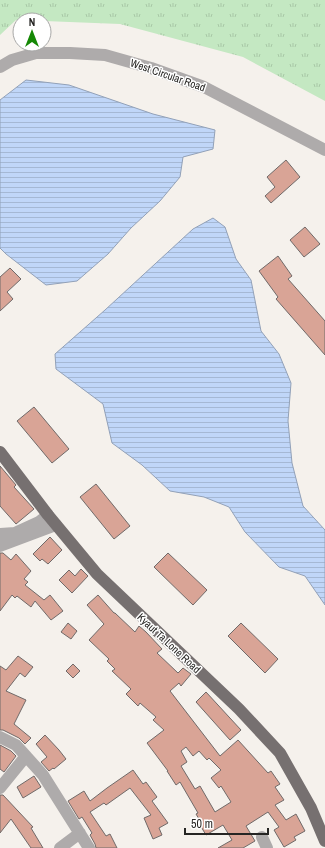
<svg xmlns="http://www.w3.org/2000/svg" width="325" height="848" font-family="'Archivo Narrow',sans-serif">
  <defs>
    <pattern id="grass-tufts" width="24" height="20" patternUnits="userSpaceOnUse"><rect width="24" height="20" fill="#c4e8c2"/><path d="M3 7l-1-3M5 7V3M7 7l1-3M15 17l-1-3M17 17v-4M19 17l1-3" fill="none" stroke="#a8c7a6"/></pattern>
    <pattern id="water-rules" width="6" height="5" patternUnits="userSpaceOnUse"><rect width="6" height="5" fill="#c0d6f8"/><path d="M0 2.5h6" fill="none" stroke="#a5b8d4"/></pattern>
  </defs>
  <rect width="100%" height="100%" fill="#f5f1ec"/>
  <path fill="url(#grass-tufts)" d="M 0,0 L 325,0 L 325,101 L 243,57 L 120,24 L 44,21 L 44,20 L 16,20 L 0,35 Z"/>
  <path fill="url(#water-rules)" stroke="#92a1b8" d="M 26,80 L 69,85 L 153,114 L 215,130 L 213,149 L 183,157 L 180,177 L 160,201 L 131,228 L 108,254 L 77,281 L 46,285 L 6,254 L 0,248 L 0,100 Z
    M 213,218 L 225,227 L 236,259 L 251,280 L 261,331 L 279,354 L 291,383 L 288,421 L 292,463 L 303,506 L 325,530 L 325,605 L 305,576 L 279,567 L 245,532 L 229,507 L 204,497 L 170,491 L 142,465 L 112,443 L 103,404 L 56,369 L 55,354 L 105,310 L 193,229 Z"/>
  <path fill="#d9a496" stroke="#706a69" fill-rule="evenodd" d="M 286,160 L 300,177 L 271,203 L 265,196 L 275,187 L 267,177 Z
    M 305,227 L 320,244 L 304,257 L 290,240 Z
    M 278,256 L 292,276 L 288,279 L 325,321 L 325,355 L 276,299 L 278,297 L 259,271 Z
    M 10,268 L 21,279 L 7,292 L 13,299 L 0,311 L 0,277 Z
    M 34,407 L 69,449 L 52,463 L 17,421 Z
    M 0,466 L 16,485 L 14,487 L 34,509 L 16,524 L 0,506 Z
    M 96,484 L 130,526 L 114,539 L 80,497 Z
    M 50,537 L 62,550 L 48,564 L 42,559 L 40,561 L 33,554 Z
    M 0,553 L 3,553 L 11,560 L 16,554 L 31,571 L 24,579 L 28,582 L 25,585 L 44,600 L 50,595 L 63,611 L 51,620 L 35,601 L 31,607 L 17,596 L 15,598 L 12,595 L 0,611 Z
    M 168,553 L 207,590 L 193,605 L 154,567 Z
    M 81,569 L 88,576 L 72,593 L 59,580 L 69,570 L 75,576 Z
    M 98,595 L 114,613 L 115,613 L 135,632 L 139,626 L 146,632 L 162,649 L 157,653 L 178,673 L 183,668 L 191,674 L 181,686 L 179,683 L 170,691 L 220,756 L 238,740 L 268,773 L 271,771 L 280,784 L 275,787 L 284,800 L 275,805 L 286,820 L 296,814 L 305,831 L 294,837 L 296,840 L 284,847 L 274,830 L 279,827 L 268,812 L 246,826 L 255,841 L 243,848 L 218,848 L 232,840 L 223,825 L 206,835 L 200,825 L 202,824 L 196,814 L 198,813 L 180,782 L 176,785 L 167,771 L 168,771 L 147,743 L 164,730 L 153,720 L 156,717 L 140,703 L 138,706 L 126,694 L 131,689 L 112,671 L 115,669 L 107,661 L 109,659 L 89,640 L 104,624 L 87,605 ZM 186,747 L 193,756 L 199,751 L 207,760 L 209,758 L 221,770 L 211,778 L 219,788 L 221,786 L 231,802 L 215,812 L 200,786 L 195,789 L 181,766 L 187,762 L 181,751 Z
    M 68,623 L 77,631 L 71,639 L 61,632 Z
    M 241,623 L 278,659 L 265,673 L 228,636 Z
    M 18,656 L 33,667 L 25,677 L 20,673 L 6,691 L 26,700 L 14,724 L 31,738 L 25,744 L 19,738 L 3,730 L 0,730 L 0,666 L 6,670 Z
    M 73,664 L 80,671 L 73,678 L 66,671 Z
    M 206,692 L 241,730 L 230,740 L 196,702 Z
    M 45,735 L 59,750 L 66,759 L 54,769 L 53,768 L 49,771 L 41,762 L 47,757 L 36,744 Z
    M 0,745 L 11,751 L 16,756 L 4,772 L 0,769 Z
    M 133,770 L 143,784 L 146,782 L 157,797 L 152,801 L 168,823 L 159,828 L 162,835 L 153,839 L 144,818 L 151,815 L 130,788 L 106,805 L 104,803 L 90,812 L 106,836 L 110,834 L 117,848 L 96,848 L 95,844 L 90,835 L 92,833 L 82,817 L 79,819 L 68,801 L 84,791 L 90,801 L 107,788 Z
    M 34,776 L 41,787 L 23,798 L 17,787 Z
    M 0,795 L 3,795 L 33,827 L 31,828 L 43,848 L 31,848 L 11,819 L 0,833 Z"/>
  <g fill="none" stroke-linecap="round" stroke-linejoin="round">
    <path stroke="#aeabab" stroke-width="12" d="M 0,67 L 12,60 L 36,53 L 70,53 L 105,55 L 151,68 L 204,87 L 325,150
      M 0,534 L 15,533 L 39,522 L 48,515
      M 0,546 L 56,525
      M 0,737 L 16,745 L 43,775 L 89,848
      M 0,788 L 26,756
      M 262,837 L 267,848
      M 60,848 L 80,833"/>
    <path stroke="#767070" stroke-width="12" d="M 0,452 L 48,515 L 97,574 L 239,709 L 280,753 L 311,808 L 325,841"/>
  </g>
  <g text-anchor="middle" stroke-width="3" stroke-linejoin="round" paint-order="stroke">
    <g font-size="11" fill="#262523" stroke="#fff">
      <text transform="translate(168 75) rotate(19)" y="4">West Circular Road</text>
      <text transform="translate(169 643) rotate(43)" y="4">Kyaut Ta Lone Road</text>
    </g>
  </g>
  <g transform="translate(32 32)"><circle r="19" fill="#ffffff" stroke="#a8a8a7"/>
  <path d="M0-3L7 15L0 10L-7 15Z" fill="#158805"/>
  <text y="-6" font-size="11" font-weight="bold" text-anchor="middle" fill="#262523">N</text>
  </g>
  <path d="M185 828v6h83v-6" fill="none" stroke="#262523" stroke-width="2"/>
  <text x="191" y="828" font-size="12" fill="#262523" stroke="#ffffff" stroke-width="3" paint-order="stroke">50 m</text>
</svg>
